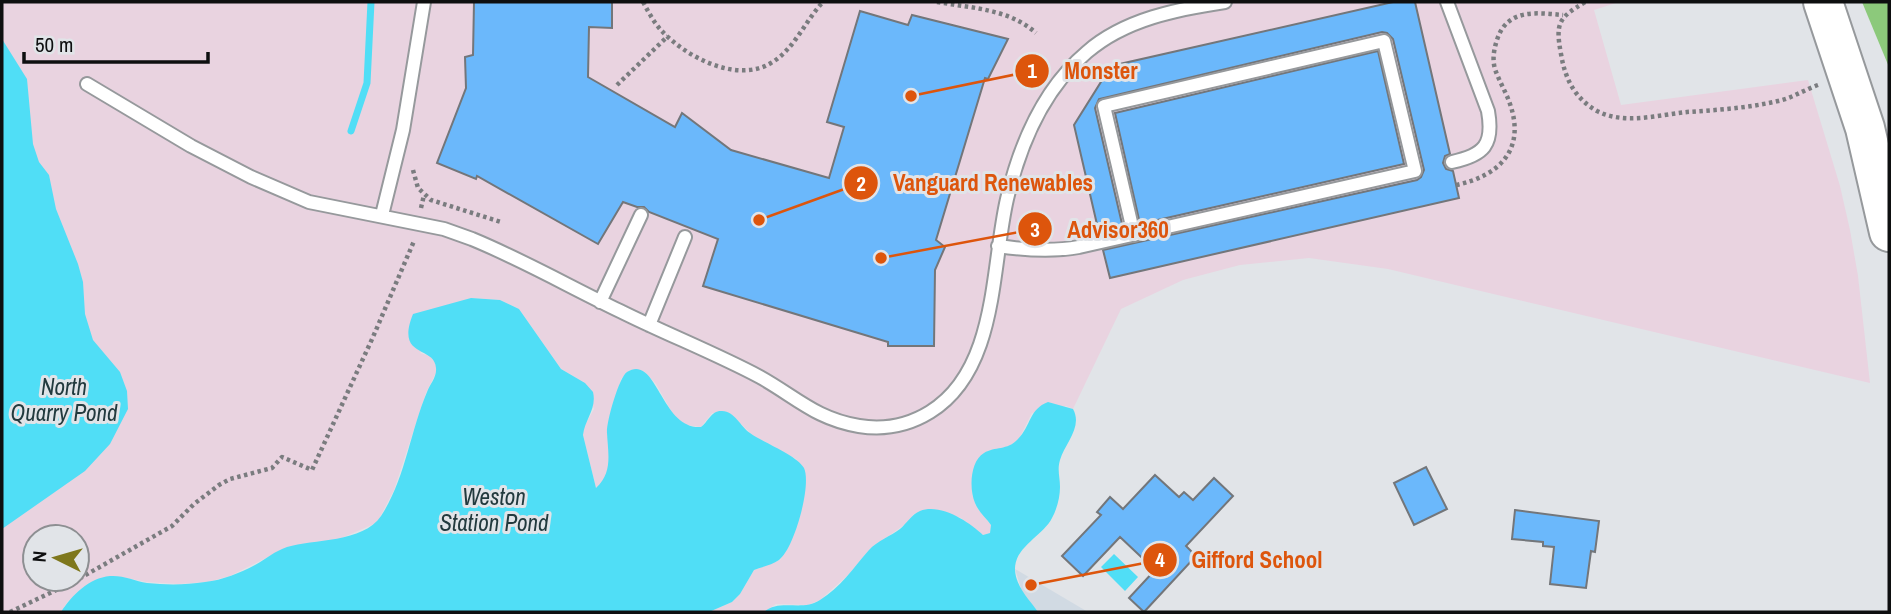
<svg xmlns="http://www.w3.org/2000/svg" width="1891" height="614" font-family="'Archivo Narrow',sans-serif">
  <rect width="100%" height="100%" fill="#e1e4e8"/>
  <path fill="#e9d3e0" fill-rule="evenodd" d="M 2,2 L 1619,2 L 1594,10 L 1621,105 L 1808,80 L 1840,186 L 1850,230 L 1858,276 L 1870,383 L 1388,269 L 1309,258 L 1240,265 L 1183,280 L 1121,309 L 1073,409 L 1066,406 L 1032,413 L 1019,439 L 1008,447 L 987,451 L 975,465 L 972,494 L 976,506 L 991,525 L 990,533 L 983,535 L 961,518 L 933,509 L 914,514 L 907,523 L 871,548 L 848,575 L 820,600 L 808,605 L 776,604 L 764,612 L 709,612 L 732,602 L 740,594 L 754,570 L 780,560 L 787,549 L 799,518 L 806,480 L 796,459 L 752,435 L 731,414 L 712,413 L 701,427 L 686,425 L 674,416 L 656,384 L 645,372 L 630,370 L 621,379 L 607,434 L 610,445 L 608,469 L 605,480 L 596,488 L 583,435 L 584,427 L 594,409 L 585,383 L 561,369 L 519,309 L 500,300 L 471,298 L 455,304 L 420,353 L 430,356 L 435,362 L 437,371 L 426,393 L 394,490 L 379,519 L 374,524 L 337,540 L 288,547 L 230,576 L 208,582 L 178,584 L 146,582 L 127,578 L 68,601 L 61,612 L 2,612 ZM 35,537 L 77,537 L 77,579 L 35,579 Z"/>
  <path fill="#d1dae3" d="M 1015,569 L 1088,612 L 1038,612 L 1022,592 Z"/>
  <path fill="#8cc97b" d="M 1862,2 L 1889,2 L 1889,67 Z"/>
  <path fill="#50def6" d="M 2,39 L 27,79 L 33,144 L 39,162 L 49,175 L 56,209 L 78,264 L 83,282 L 85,314 L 93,340 L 120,372 L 127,391 L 128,409 L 110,444 L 85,471 L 2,529 Z
    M 471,298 L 500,300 L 519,309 L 561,369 L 585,383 L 593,392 C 597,409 585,419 583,435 L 596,488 C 613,473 608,453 607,433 C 606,423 619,377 627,372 C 657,353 661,430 701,427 C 708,422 711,411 721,411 C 734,410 740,426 750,433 C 762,442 797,455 804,468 C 812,485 794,549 779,560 C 772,565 762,567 754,570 L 740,594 L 732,602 L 709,612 L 61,612 C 72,595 89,578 110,576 C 123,575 135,581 147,583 C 166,585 186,585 205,582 C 223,580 240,573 255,565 C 266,559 275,551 287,547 C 313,539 363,543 381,516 C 405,480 410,432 427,392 C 430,384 437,377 436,368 C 435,345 395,359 413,314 Z
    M 1048,402 L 1073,409 C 1083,427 1065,443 1060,460 C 1057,470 1060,477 1060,487 C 1060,497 1057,509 1052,518 C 1043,536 1014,547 1015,570 C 1016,587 1029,599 1038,612 L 764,612 C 780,598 802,612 820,600 C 840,588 854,567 869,550 C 877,541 891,536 900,529 C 907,523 912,514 920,511 C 941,503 969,522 983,535 L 990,533 L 991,525 C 986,518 978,511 975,503 C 969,489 970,461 984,453 C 995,446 1007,451 1018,439 C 1031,426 1029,409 1048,402 Z
    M 1114,554 L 1138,577 L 1125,591 L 1101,567 Z"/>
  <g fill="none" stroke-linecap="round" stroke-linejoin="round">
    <path stroke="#50def6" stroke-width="7" d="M 351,131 L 367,83 L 371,2"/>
  </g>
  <path fill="#6bb8fb" stroke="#73767a" stroke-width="2" d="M 474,2 L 612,2 L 612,28 L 589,27 L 588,77 L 675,127 L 682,113 L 731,150 L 829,178 L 844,127 L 827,122 L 860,11 L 908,25 L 912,15 L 1008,39 L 988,79 L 985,78 L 936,240 L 945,247 L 935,270 L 934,346 L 888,346 L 888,342 L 703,286 L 718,239 L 649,212 L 644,207 L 637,207 L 623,202 L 598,244 L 477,176 L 476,179 L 437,163 L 466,88 L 465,57 L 473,55 Z
    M 1393,2 L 1415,2 L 1450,154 L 1445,156 L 1443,163 L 1446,169 L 1453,171 L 1459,198 L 1110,278 L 1103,250 L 1417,180 L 1421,177 L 1424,170 L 1393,39 L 1387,33 L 1382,32 L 1099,99 L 1095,108 L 1123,228 L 1099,233 L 1074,125 L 1111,66 Z
    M 1378,51 L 1404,164 L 1140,224 L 1115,113 Z
    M 1426,467 L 1447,509 L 1414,525 L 1394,483 Z
    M 1155,475 L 1179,497 L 1184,492 L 1193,500 L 1214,478 L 1233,496 L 1186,546 L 1196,556 L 1144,612 L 1129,598 L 1155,570 L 1120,537 L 1083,576 L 1062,556 L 1101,515 L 1097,512 L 1110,497 L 1123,509 Z
    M 1515,510 L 1599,521 L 1595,552 L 1591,551 L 1586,588 L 1550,584 L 1554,547 L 1543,546 L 1543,542 L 1512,539 Z"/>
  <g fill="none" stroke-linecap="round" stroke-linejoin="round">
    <defs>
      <path id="service" d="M 1447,2 L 1488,111 C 1494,145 1484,155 1452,162
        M 87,84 L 191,146 L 251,177 L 309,202 L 444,229 L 472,239 C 523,260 570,287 620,311 C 666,334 715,353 760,377 C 796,397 816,419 859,426 C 884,430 909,425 930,412 C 998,370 991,268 1007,199 C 1020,144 1043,89 1087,52 C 1125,19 1178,9 1225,2
        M 382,215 L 403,130 L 424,2
        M 998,246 C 1025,250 1052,252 1079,247 L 1415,171 L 1384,41 L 1104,106 L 1134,235
        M 600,302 L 641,215
        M 649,325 L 685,237"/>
      <path id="primary" d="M 1823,2 L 1865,128 L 1889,232"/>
    </defs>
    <use href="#service" stroke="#96999c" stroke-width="16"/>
    <use href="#primary" stroke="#96999c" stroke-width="42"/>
    <path stroke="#7a7c7f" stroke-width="4.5" stroke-dasharray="3.5 3.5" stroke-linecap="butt" d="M 643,2 C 648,11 653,21 660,29 C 684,56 736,84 771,63 C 794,50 805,21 823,2
      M 937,2 C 972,8 1009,9 1036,33
      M 1585,2 C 1559,18 1555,22 1561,54 C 1565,78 1574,98 1597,111 C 1624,125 1658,115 1687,112 C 1717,110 1748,108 1778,101 C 1792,98 1804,90 1818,85
      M 617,85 L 668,36
      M 413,170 L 418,188 L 431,200 L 501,222
      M 1456,185 C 1499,176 1526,150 1510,104 C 1506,92 1499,81 1495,69 C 1492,59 1494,48 1498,37 C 1509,8 1538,13 1563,15
      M 421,208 L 424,195
      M 10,612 L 75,581 L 172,526 L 194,504 L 219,485 L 230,479 L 272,468 L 282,457 L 312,470 L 373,337 L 414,241"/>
    <use href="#service" stroke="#fff" stroke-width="12"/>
    <use href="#primary" stroke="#fff" stroke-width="38"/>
  </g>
  <g text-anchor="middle" stroke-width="6" stroke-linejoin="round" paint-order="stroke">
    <g font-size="23" font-style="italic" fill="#223a3e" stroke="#e1e4e8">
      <text x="64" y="395">North<tspan x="64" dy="26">Quarry Pond</tspan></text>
      <text x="494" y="505">Weston<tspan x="494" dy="26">Station Pond</tspan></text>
    </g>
  </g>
  <path fill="none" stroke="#dd550c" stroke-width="2.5" d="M911 96L1032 71M759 220L861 183M881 258L1035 229M1031 585L1160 560"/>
  <g fill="#dd550c" stroke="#e1e4e8" stroke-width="2.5">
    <circle cx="911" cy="96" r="7"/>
    <circle cx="759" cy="220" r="7"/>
    <circle cx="881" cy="258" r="7"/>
    <circle cx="1031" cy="585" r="7"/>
    <circle cx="1032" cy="71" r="18"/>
    <circle cx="861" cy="183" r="18"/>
    <circle cx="1035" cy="229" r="18"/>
    <circle cx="1160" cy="560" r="18"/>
  </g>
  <g font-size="21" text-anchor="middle" font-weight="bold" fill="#fff">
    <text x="1032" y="78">1</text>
    <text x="861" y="191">2</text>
    <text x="1035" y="237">3</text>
    <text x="1160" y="567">4</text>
  </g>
  <g font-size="23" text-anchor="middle" font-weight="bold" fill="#dd550c" stroke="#e1e4e8" stroke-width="6" stroke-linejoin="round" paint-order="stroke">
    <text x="1101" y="79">Monster</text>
    <text x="993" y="191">Vanguard Renewables</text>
    <text x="1118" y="238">Advisor360</text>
    <text x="1257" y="568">Gifford School</text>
  </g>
  <rect width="1891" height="614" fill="none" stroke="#0e0f10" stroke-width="7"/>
  <g transform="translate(56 558) rotate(275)"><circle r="33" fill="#e1e4e8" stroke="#8d8f92" stroke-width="2"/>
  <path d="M0-5L12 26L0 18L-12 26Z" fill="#7e771c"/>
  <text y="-10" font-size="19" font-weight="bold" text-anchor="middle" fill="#0e0f10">N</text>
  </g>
  <path d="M24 52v10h184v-10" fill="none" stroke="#0e0f10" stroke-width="3.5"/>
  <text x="35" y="52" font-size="21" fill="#0e0f10" stroke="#e1e4e8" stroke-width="5" paint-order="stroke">50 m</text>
</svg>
